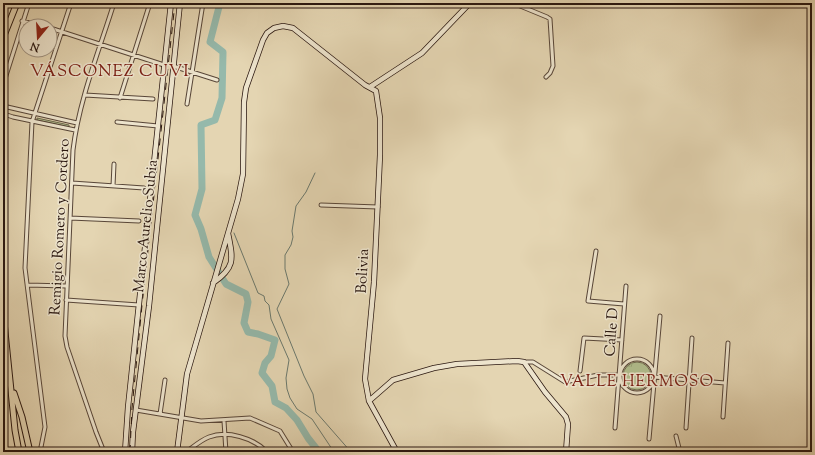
<svg xmlns="http://www.w3.org/2000/svg" width="815" height="455" font-family="'Sorts Mill Goudy',serif">
  <defs>
    <pattern id="park-tufts" width="24" height="20" patternUnits="userSpaceOnUse"><rect width="24" height="20" fill="#b1be8e"/><path d="M3 7l-1-3M5 7V3M7 7l1-3M15 17l-1-3M17 17v-4M19 17l1-3" fill="none" stroke="#98a379"/></pattern>
  </defs>
  <rect width="100%" height="100%" fill="#e4d5b2"/>
  <filter id="stains"><feTurbulence type="fractalNoise" baseFrequency=".005" numOctaves="4"/><feColorMatrix values="0 0 0 0 .2 0 0 0 0 .09 0 0 0 0 .02 0 0 0 .5 -.17"/></filter>
  <radialGradient id="worn" r=".72"><stop offset=".6" stop-color="#630" stop-opacity="0"/><stop offset="1" stop-color="#630" stop-opacity=".3"/></radialGradient>
  <path fill="url(#park-tufts)" stroke="#6e6a4f" d="M 37,118 L 69,125 L 69,127 L 37,120 Z
    M623 376a14 14 0 1 1 28 0a14 14 0 1 1-28 0Z"/>
  <g fill="none" stroke-linecap="round" stroke-linejoin="round">
    <path stroke="#6a786d" stroke-width="1" d="M 315,173 L 306,192 L 296,206 L 292,231 L 293,237 L 291,245 L 285,255 L 285,269 L 289,284 L 277,309 L 304,376 L 313,394 L 316,412 L 351,452
      M 234,233 L 258,293 L 264,296 L 265,301 L 269,305 L 271,319 L 289,360 L 286,378 L 287,389 L 290,398 L 297,409 L 312,419 L 334,452"/>
    <path stroke="#95b9ab" stroke-width="7" d="M 220,3 L 210,42 L 223,52 L 222,98 L 215,120 L 201,125 L 202,189 L 195,215 L 201,229 L 209,257 L 226,284 L 246,294 L 248,302 L 244,323 L 248,332 L 258,334 L 275,340 L 271,356 L 265,363 L 262,373 L 272,386 L 275,402 L 286,408 L 297,420 L 308,438 L 319,452"/>
    <defs>
      <path id="street" d="M 513,3 L 547,17 L 550,19 L 553,66 L 550,73 L 546,77
        M 22,21 L 41,26
        M 50,28 L 164,65
        M 173,66 L 217,80
        M 3,85 L 29,3
        M 85,95 L 153,99
        M 120,98 L 150,3
        M 187,104 L 203,3
        M 3,106 L 77,123
        M 3,112 L 4,114 L 13,117 L 75,130
        M 117,122 L 158,126
        M 72,183 L 144,188
        M 113,186 L 114,164
        M 321,205 L 378,207
        M 70,218 L 139,221
        M 596,251 L 588,301 L 624,304
        M 28,285 L 66,286
        M 66,300 L 139,305
        M620 376a17 17 0 1 1 34 0a17 17 0 1 1-34 0Z
        M 524,362 L 533,362 L 565,382 L 598,375 L 620,375
        M 580,371 L 584,338 L 622,340
        M 654,377 L 725,383
        M 136,410 L 201,421 L 250,418 L 280,431 L 293,452
        M 160,414 L 165,380
        M 723,417 L 728,343
        M 224,421 L 226,452
        M 615,428 L 626,286
        M 686,428 L 692,338
        M 676,436 L 680,452
        M 649,439 L 660,316
        M 40,452 L 45,427 L 25,268 L 32,122 L 71,3
        M 104,452 L 96,432 L 67,347 L 65,336 L 73,150 C 79,100 99,51 114,3
        M 186,452 C 193,447 201,440 209,437 C 227,430 254,438 267,452"/>
      <path id="secondary" d="M 370,87 L 422,53 L 470,3
        M 213,283 C 236,267 233,259 228,233
        M 369,401 L 393,380 L 434,368 L 457,364 L 517,361 L 524,362 L 545,392 L 566,417 L 568,424 L 566,452
        M 125,452 L 128,407 L 171,3
        M 132,452 L 133,432 L 149,306 L 180,3
        M 177,452 L 187,374 L 238,199 L 243,174 L 244,102 L 246,88 L 263,40 L 267,33 L 274,28 L 283,26 L 293,28 L 365,85 L 376,91 L 380,118 L 380,155 L 374,282 L 365,379 L 369,401 L 397,452"/>
      <path id="primary" d="M 3,38 L 17,3
        M 3,312 L 15,430 L 19,452
        M 14,393 L 22,417 L 30,452"/>
    </defs>
    <use href="#street" stroke="#584638" stroke-width="5"/>
    <use href="#secondary" stroke="#2a1710" stroke-width="6"/>
    <use href="#primary" stroke="#2a1710" stroke-width="7"/>
    <use href="#street" stroke="#ede4cd" stroke-width="3"/>
    <use href="#secondary" stroke="#ede4cd" stroke-width="4.5"/>
    <use href="#primary" stroke="#e4d5b2" stroke-width="5"/>
    <path stroke="#2a1710" stroke-width="1" stroke-dasharray="7 7" stroke-linecap="butt" d="M 130,452 L 132,408 L 142,305 L 175,3"/>
  </g>
  <g text-anchor="middle" stroke-width="3" stroke-linejoin="round" paint-order="stroke">
    <g font-size="15" fill="#2a1710" stroke="#ede4cd">
      <text transform="translate(145 226) rotate(-84)" y="5">Marco Aurelio Subia</text>
      <text transform="translate(59 227) rotate(-87)" y="5">Remigio Romero y Cordero</text>
      <text transform="translate(362 271) rotate(-87)" y="5">Bolivia</text>
      <text transform="translate(611 332) rotate(-86)" y="5">Calle D</text>
    </g>
    <g font-size="16" letter-spacing="1" fill="#7a1f14" stroke="#ede4cd">
      <text x="637" y="386">VALLE HERMOSO</text>
    </g>
    <g font-size="17" letter-spacing="1" fill="#7a1f14" stroke="#ede4cd">
      <text x="110" y="76">VÁSCONEZ CUVI</text>
    </g>
  </g>
  <rect width="815" height="455" fill="none" stroke="#e4d5b2" stroke-width="16"/>
  <rect x="4" y="4" width="807" height="447" fill="none" stroke="#2a1710" stroke-width="2"/>
  <rect x="8" y="8" width="799" height="439" fill="none" stroke="#2a1710"/>
  <g transform="translate(38 38) rotate(198)"><circle r="19" fill="#ede4cd" stroke="#9f9281"/>
  <path d="M0-3L7 15L0 10L-7 15Z" fill="#8f2418"/>
  <text y="-6" font-size="11" font-weight="bold" text-anchor="middle" fill="#2a1710">N</text>
  </g>
  <rect width="100%" height="100%" filter="url(#stains)"/>
  <rect width="100%" height="100%" fill="url(#worn)"/>
</svg>
